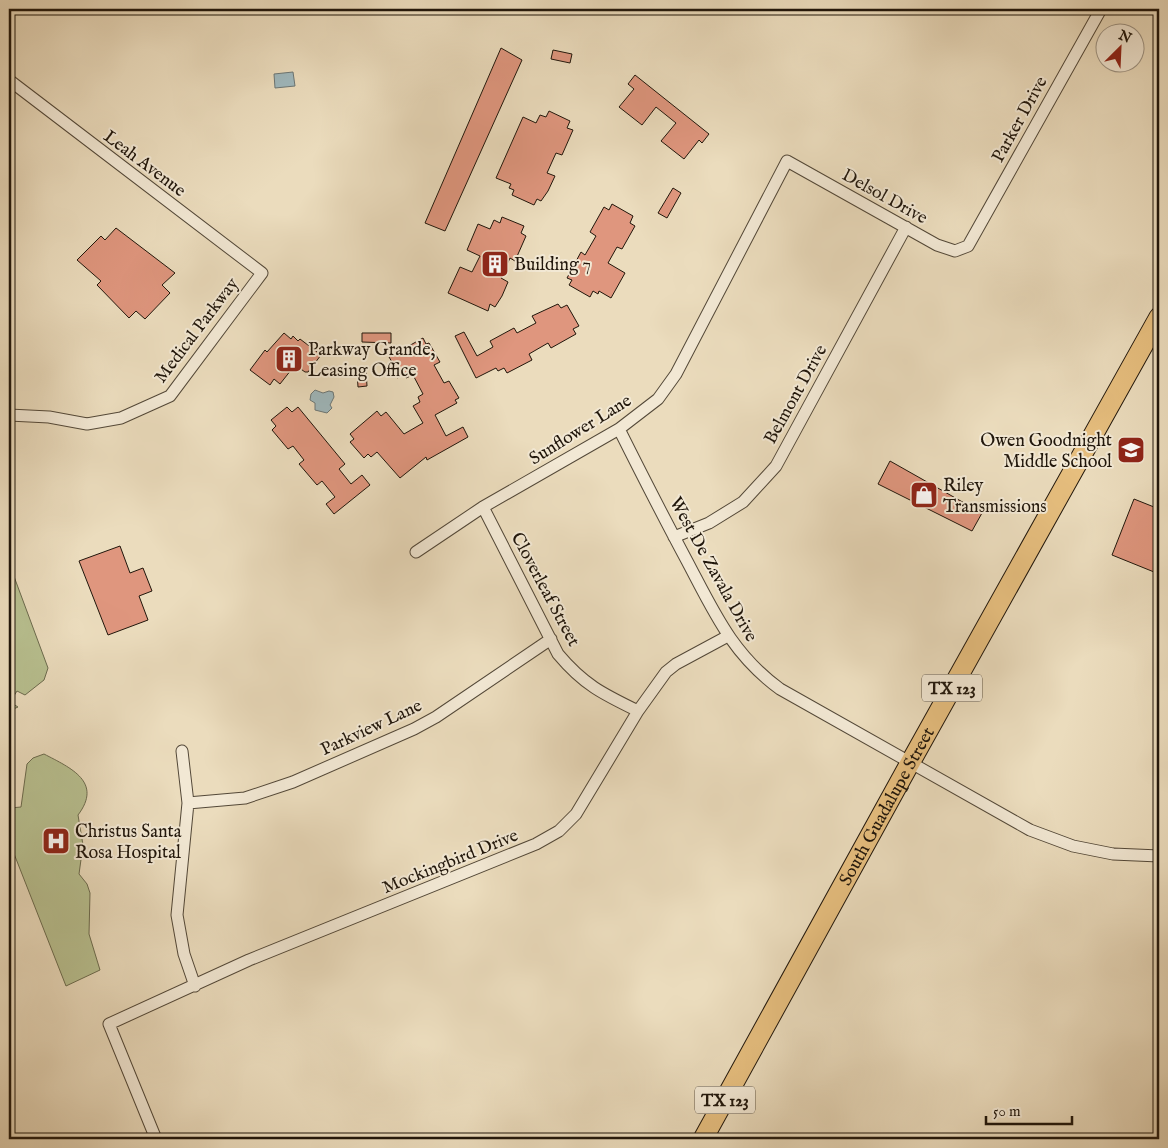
<svg xmlns="http://www.w3.org/2000/svg" width="1168" height="1148" font-family="'IM FELL English',serif">
  <rect width="100%" height="100%" fill="#ebdcbd"/>
  <filter id="stains"><feTurbulence type="fractalNoise" baseFrequency=".004" numOctaves="4"/><feColorMatrix values="0 0 0 0 .2 0 0 0 0 .09 0 0 0 0 .02 0 0 0 .5 -.17"/></filter>
  <radialGradient id="worn" r=".72"><stop offset=".6" stop-color="#630" stop-opacity="0"/><stop offset="1" stop-color="#630" stop-opacity=".3"/></radialGradient>
  <path fill="#b8c090" stroke="#6c6b4e" d="M 9,563 L 48,668 L 44,680 L 25,695 L 17,691 L 10,702 L 18,707 L 9,711 Z
    M 44,754 C 71,768 103,782 78,815 L 83,845 L 79,874 L 87,884 L 90,893 L 89,934 L 100,970 L 66,986 L 9,841 L 9,806 L 10,808 L 21,807 L 27,764 L 33,758 Z"/>
  <path fill="#9fb8bd" stroke="#6c7776" d="M 293,72 L 295,86 L 275,88 L 274,74 Z
    M 315,390 L 323,393 L 329,391 L 333,392 L 334,397 L 330,405 L 332,408 L 327,413 L 315,410 L 315,403 L 310,400 L 311,394 Z"/>
  <path fill="#df967e" stroke="#20160b" d="M 501,48 L 522,60 L 445,231 L 425,223 Z
    M 553,50 L 572,54 L 570,63 L 551,59 Z
    M 635,75 L 709,134 L 702,143 L 699,140 L 684,159 L 661,141 L 676,123 L 656,107 L 642,125 L 619,107 L 634,89 L 628,84 Z
    M 549,111 L 570,121 L 567,128 L 573,130 L 562,155 L 556,153 L 547,173 L 555,176 L 548,191 L 541,201 L 537,199 L 534,205 L 512,195 L 514,190 L 509,188 L 511,184 L 496,178 L 523,117 L 536,123 L 540,115 L 546,117 Z
    M 673,188 L 681,193 L 667,218 L 658,213 Z
    M 612,204 L 633,216 L 630,223 L 635,226 L 622,249 L 617,247 L 608,263 L 625,273 L 611,298 L 599,291 L 598,294 L 593,291 L 590,297 L 569,285 L 572,280 L 567,278 L 581,252 L 585,255 L 596,236 L 590,232 L 604,207 L 609,210 Z
    M 502,217 L 524,226 L 521,233 L 526,236 L 515,261 L 510,258 L 501,278 L 508,282 L 502,296 L 495,307 L 490,304 L 488,311 L 448,293 L 460,267 L 472,272 L 480,256 L 467,250 L 478,224 L 490,229 L 494,220 L 500,223 Z
    M 116,228 L 175,273 L 162,285 L 170,293 L 145,319 L 136,311 L 129,318 L 97,285 L 101,281 L 77,260 L 101,236 L 105,240 Z
    M 558,304 L 561,308 L 567,305 L 579,326 L 573,329 L 576,334 L 551,348 L 548,343 L 529,354 L 532,360 L 507,373 L 504,368 L 498,371 L 496,368 L 476,378 L 455,336 L 464,332 L 477,356 L 493,347 L 490,341 L 514,328 L 517,333 L 536,323 L 532,316 Z
    M 284,333 L 291,339 L 293,336 L 298,341 L 300,339 L 321,355 L 308,372 L 305,372 L 295,365 L 280,384 L 274,379 L 270,385 L 250,370 L 265,350 L 267,352 Z
    M 362,333 L 391,333 L 391,343 L 362,342 Z
    M 423,338 L 426,344 L 429,343 L 440,362 L 434,365 L 444,383 L 449,381 L 459,398 L 455,400 L 457,403 L 435,415 L 446,436 L 463,427 L 468,437 L 427,460 L 426,457 L 400,478 L 377,452 L 371,457 L 368,454 L 364,458 L 350,442 L 354,439 L 350,434 L 377,411 L 381,416 L 386,412 L 404,434 L 423,423 L 413,406 L 420,402 L 418,397 L 423,394 L 413,375 L 406,378 L 404,374 L 397,378 L 389,364 L 392,362 L 389,357 Z
    M 366,371 L 367,386 L 358,387 L 357,372 Z
    M 287,407 L 292,412 L 298,407 L 345,464 L 339,469 L 351,484 L 362,475 L 370,485 L 334,514 L 326,504 L 335,497 L 322,481 L 317,485 L 299,464 L 304,460 L 293,446 L 288,449 L 272,430 L 276,426 L 271,420 Z
    M 890,461 L 982,513 L 972,531 L 878,484 Z
    M 1134,499 L 1159,509 L 1159,574 L 1112,555 Z
    M 120,546 L 130,573 L 143,568 L 152,591 L 139,596 L 148,620 L 108,635 L 79,561 Z"/>
  <g fill="none" stroke-linecap="round" stroke-linejoin="round">
    <defs>
      <path id="street" d="M 9,80 L 262,273 L 170,396 L 121,418 L 87,424 L 49,417 L 9,415
        M 619,429 C 641,473 664,518 687,561 C 714,612 732,654 780,689 L 1030,830 L 1073,846 L 1113,854 L 1159,856
        M 483,507 L 558,654 C 584,685 603,694 638,711
        M 674,537 L 709,523 L 743,502 L 776,466 L 906,227
        M 416,552 L 483,507 L 619,429 L 658,399 L 676,374 L 787,161 L 937,245 L 955,251 L 968,246 L 1101,9
        M 182,751 L 188,803 L 177,915 L 184,954 L 195,986
        M 188,803 L 245,798 L 293,782 L 414,729 L 436,717 L 551,639
        M 156,1139 L 109,1024 L 249,960 L 536,844 L 559,831 L 576,814 L 638,711 L 666,672 L 676,664 L 728,636"/>
      <g id="primary">
        <path id="s1" d="M 703,1139 L 910,763 L 1159,317"/>
      </g>
    </defs>
    <use href="#street" stroke="#534838" stroke-width="13"/>
    <use href="#primary" stroke="#20160b" stroke-width="21"/>
    <use href="#street" stroke="#f2e8d4" stroke-width="11"/>
    <use href="#primary" stroke="#e6be7e" stroke-width="19"/>
  </g>
  <defs>
    <symbol id="building-square" viewBox="-11 -11 22 22"><rect x="-9" y="-9" width="18" height="18" rx="4" fill="#8f2418" stroke="#f2e8d4"/><path d="M-4-6H4V6H1V3H-1V6H-4ZM-2.5-4.3h1.7v1.8h-1.7ZM.8-4.3h1.7v1.8H.8ZM-2.5-1h1.7V.8h-1.7ZM.8-1h1.7V.8H.8Z" fill="#fff"/></symbol>
    <symbol id="school-square" viewBox="-11 -11 22 22"><rect x="-9" y="-9" width="18" height="18" rx="4" fill="#8f2418" stroke="#f2e8d4"/><path d="M0-5L7-2L0 1L-7-2ZM-4 1L0 2.5L4 1V4Q0 6-4 4Z" fill="#fff"/></symbol>
    <symbol id="shop-square" viewBox="-11 -11 22 22"><rect x="-9" y="-9" width="18" height="18" rx="4" fill="#8f2418" stroke="#f2e8d4"/><path d="M-5-2.5h2.3a2.7 3.5 0 0 1 5.4 0H5L5.5 6h-11ZM-1.5-2.5h3a1.5 2.3 0 0 0-3 0Z" fill="#fff"/></symbol>
    <symbol id="hospital-square" viewBox="-11 -11 22 22"><rect x="-9" y="-9" width="18" height="18" rx="4" fill="#8f2418" stroke="#f2e8d4"/><path d="M-5-5h3v3.5h4V-5h3V5h-3V1.5h-4V5h-3Z" fill="#fff"/></symbol>
  </defs>
  <g fill-rule="evenodd">
    <use href="#building-square" x="479" y="248" width="32" height="32"/>
    <use href="#building-square" x="273" y="343" width="32" height="32"/>
    <use href="#school-square" x="1115" y="434" width="32" height="32"/>
    <use href="#shop-square" x="908" y="479" width="32" height="32"/>
    <use href="#hospital-square" x="40" y="825" width="32" height="32"/>
  </g>
  <g text-anchor="middle" stroke-width="4" stroke-linejoin="round" paint-order="stroke">
    <g fill="#f2e8d4" stroke="#5f5547" stroke-width="1">
      <rect x="922" y="674.5" width="60" height="27" rx="4"/>
      <rect x="695" y="1086.5" width="60" height="27" rx="4"/>
    </g>
    <g font-size="16" font-weight="bold" fill="#20160b">
      <text x="952" y="694">TX 123</text>
      <text x="725" y="1106">TX 123</text>
    </g>
    <g font-size="18" fill="#20160b" stroke="#f2e8d4">
      <text transform="translate(1019 119) rotate(-61)" y="6">Parker Drive</text>
      <text transform="translate(145 163) rotate(37)" y="6">Leah Avenue</text>
      <text transform="translate(885 196) rotate(29)" y="6">Delsol Drive</text>
      <text transform="translate(196 330) rotate(-53)" y="6">Medical Parkway</text>
      <text transform="translate(795 394) rotate(-61)" y="6">Belmont Drive</text>
      <text transform="translate(580 429) rotate(-32)" y="6">Sunflower Lane</text>
      <text transform="translate(714 569) rotate(61)" y="6">West De Zavala Drive</text>
      <text transform="translate(546 589) rotate(62)" y="6">Cloverleaf Street</text>
      <text transform="translate(371 727) rotate(-25)" y="6">Parkview Lane</text>
      <text dy="6" stroke="none"><textPath href="#s1" startOffset="380">South Guadalupe Street</textPath></text>
      <text transform="translate(450 861) rotate(-22)" y="6">Mockingbird Drive</text>
    </g>
    <g font-size="18" fill="#20160b" stroke="#f2e8d4" text-anchor="start">
      <text x="514" y="270">Building 7</text>
      <text x="308" y="355">Parkway Grande,<tspan x="308" dy="21">Leasing Office</tspan></text>
      <text x="1112" y="446" text-anchor="end">Owen Goodnight<tspan x="1112" dy="21">Middle School</tspan></text>
      <text x="943" y="491">Riley<tspan x="943" dy="21">Transmissions</tspan></text>
      <text x="75" y="837">Christus Santa<tspan x="75" dy="21">Rosa Hospital</tspan></text>
    </g>
  </g>
  <rect width="1168" height="1148" fill="none" stroke="#ebdcbd" stroke-width="30"/>
  <rect x="10" y="10" width="1148" height="1128" fill="none" stroke="#20160b" stroke-width="2.5"/>
  <rect x="15" y="15" width="1138" height="1118" fill="none" stroke="#20160b"/>
  <g transform="translate(1120 48) rotate(24)"><circle r="24" fill="#f2e8d4" stroke="#9e9484"/>
  <path d="M0-4L9 19L0 12L-9 19Z" fill="#8f2418"/>
  <text y="-8" font-size="14" font-weight="bold" text-anchor="middle" fill="#20160b">N</text>
  </g>
  <path d="M986 1116v8h86v-8" fill="none" stroke="#20160b" stroke-width="2.5"/>
  <text x="993" y="1116" font-size="15" fill="#20160b" stroke="#f2e8d4" stroke-width="4" paint-order="stroke">50 m</text>
  <rect width="100%" height="100%" filter="url(#stains)"/>
  <rect width="100%" height="100%" fill="url(#worn)"/>
</svg>
